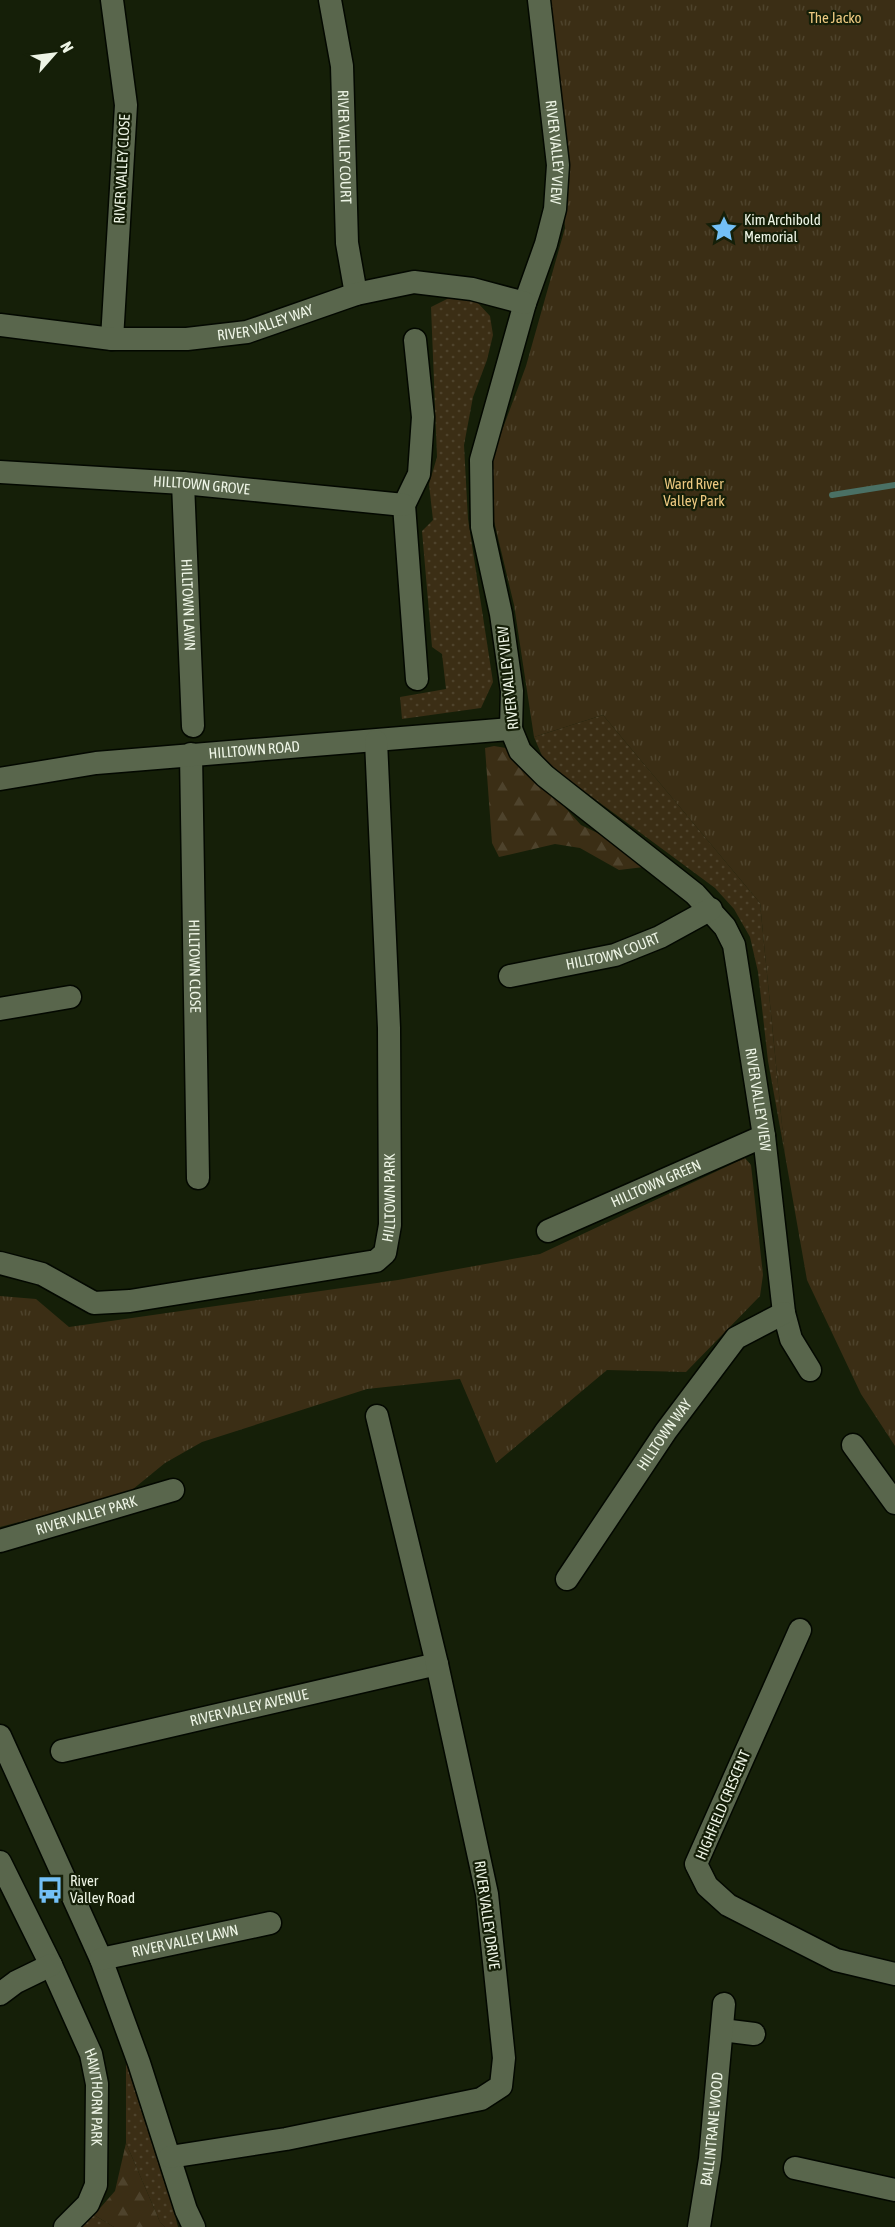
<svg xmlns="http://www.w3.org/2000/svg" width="895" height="2227" font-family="'Asap Condensed',sans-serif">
  <defs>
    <pattern id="grass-dots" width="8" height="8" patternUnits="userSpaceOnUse" patternTransform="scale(1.5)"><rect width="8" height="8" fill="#3b2e15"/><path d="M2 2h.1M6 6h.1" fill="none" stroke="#4e432c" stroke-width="1.8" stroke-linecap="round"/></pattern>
    <pattern id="forest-firs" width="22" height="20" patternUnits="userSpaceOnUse" patternTransform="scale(1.5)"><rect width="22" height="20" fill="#3b2e15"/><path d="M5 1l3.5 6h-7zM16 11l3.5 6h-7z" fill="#4e432c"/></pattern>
    <pattern id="park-tufts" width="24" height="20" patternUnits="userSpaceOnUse" patternTransform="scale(1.5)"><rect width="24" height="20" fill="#3b2e15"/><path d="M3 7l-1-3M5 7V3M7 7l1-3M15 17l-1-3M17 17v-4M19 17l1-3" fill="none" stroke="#4e432c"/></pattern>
  </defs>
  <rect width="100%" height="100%" fill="#151f08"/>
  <path fill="url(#grass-dots)" d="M 449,298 L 477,302 L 490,316 L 493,335 L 487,360 L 473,397 L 464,445 L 468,519 L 493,682 L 481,708 L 402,719 L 400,697 L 446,689 L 442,654 L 432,647 L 422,531 L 433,520 L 429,484 L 437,457 L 431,307 Z
    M 603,715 L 760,903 L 785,1155 L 768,1061 L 758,972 L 750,937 L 734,909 L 715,888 L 561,774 L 543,758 L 534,737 Z
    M 126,2063 L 175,2215 L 178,2227 L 165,2227 L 160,2222 L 126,2143 Z
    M 94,2215 L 114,2227 L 80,2227 Z"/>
  <path fill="url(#forest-firs)" d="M 494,746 L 506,748 L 534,781 L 561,803 L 581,825 L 610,839 L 644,867 L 619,870 L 580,848 L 555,844 L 499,857 L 492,843 L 485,748 Z
    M 126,2143 L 160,2222 L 165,2227 L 114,2227 L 94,2215 L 115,2191 Z"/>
  <path fill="url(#park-tufts)" d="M 546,0 L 895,0 L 895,1446 L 861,1394 L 807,1280 L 785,1155 L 760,903 L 603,715 L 534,737 L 514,605 L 484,479 L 526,366 L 565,228 L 555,75 Z
    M 745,1158 L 751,1165 L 763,1275 L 760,1296 L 686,1372 L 607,1370 L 496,1463 L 460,1379 L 367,1389 L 202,1442 L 165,1463 L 127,1494 L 0,1527 L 0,1296 L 36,1299 L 69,1327 L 398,1280 L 540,1254 Z"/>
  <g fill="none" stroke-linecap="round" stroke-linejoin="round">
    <path stroke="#4a7064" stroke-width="6" d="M 832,495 L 895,485"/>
    <defs>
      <g id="minor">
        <path d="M 112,0 L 126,105 L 112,339"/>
        <path id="s1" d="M 330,0 L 342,66 L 347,243 L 356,294"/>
        <path id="s2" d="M 539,0 L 558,165 L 555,209 L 546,244 L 525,303 L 481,460 L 482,527 L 501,614 L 512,691 L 511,729 L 520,751 L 545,776 L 695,894 L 725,927 L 734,945 L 764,1136 L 784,1313 L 791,1339 L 810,1370"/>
        <path id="s3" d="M 0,325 L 112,339 L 187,339 L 247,332 L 356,294 L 414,282 L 472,289 L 525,303"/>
        <path d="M 415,340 L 423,417 L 419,474 L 404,505 L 417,679"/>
        <path id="s4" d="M 0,472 L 183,483 L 404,505"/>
        <path id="s5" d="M 183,483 L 193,726"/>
        <path id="s6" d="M 191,754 L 198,1178"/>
        <path id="s7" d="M 0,779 L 96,763 L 511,729"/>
        <path id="s8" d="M 510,976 L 615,955 L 660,937 L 711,909"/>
        <path d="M 0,1009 L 70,997"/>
        <path id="s9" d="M 548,1231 L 764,1136"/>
        <path id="s10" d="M 0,1263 L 42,1274 L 94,1303 L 130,1301 L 376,1261 L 385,1253 L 390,1225 L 389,1028 L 376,741"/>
        <path d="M 853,1445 L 895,1503"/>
        <path id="s11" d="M 0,1541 L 173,1490"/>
        <path id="s12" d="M 567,1579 L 666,1431 L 736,1338 L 784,1313"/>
        <path d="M 800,1630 L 696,1864 L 707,1886 L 728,1905 L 836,1960 L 895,1974"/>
        <path d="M 0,1736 L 101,1959 L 139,2063 L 186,2210 L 194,2227"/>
        <path id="s13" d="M 62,1751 L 437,1664"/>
        <path id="s14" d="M 0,1862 L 51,1965 L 91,2054 L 97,2084 L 96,2185 L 88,2204 L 65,2227"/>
        <path id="s15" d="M 101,1959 L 270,1923"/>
        <path d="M 0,1994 L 16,1982 L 51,1965"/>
        <path d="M 722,2030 L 754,2034"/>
        <path d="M 170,2157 L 286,2139 L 481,2099 L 501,2086 L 504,2058 L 487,1894 L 437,1664 L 377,1416"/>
        <path d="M 795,2168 L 895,2190"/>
        <path id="s16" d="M 699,2227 L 710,2159 L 724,2004"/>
      </g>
    </defs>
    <use href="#minor" stroke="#030800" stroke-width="25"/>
    <use href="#minor" stroke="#59664c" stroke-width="22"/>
  </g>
  <defs>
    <symbol id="sight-bare" viewBox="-9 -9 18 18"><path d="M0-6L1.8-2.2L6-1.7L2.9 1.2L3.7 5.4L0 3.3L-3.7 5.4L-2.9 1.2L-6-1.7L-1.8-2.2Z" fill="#73c0f6" stroke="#151f08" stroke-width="2.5" paint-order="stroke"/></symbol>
    <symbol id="bus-bare" viewBox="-9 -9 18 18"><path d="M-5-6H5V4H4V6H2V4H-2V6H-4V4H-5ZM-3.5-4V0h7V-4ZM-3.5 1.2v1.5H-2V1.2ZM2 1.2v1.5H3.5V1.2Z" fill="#73c0f6" stroke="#151f08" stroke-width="2.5" paint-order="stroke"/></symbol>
  </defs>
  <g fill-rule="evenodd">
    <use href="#sight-bare" x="705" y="210" width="38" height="38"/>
    <use href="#bus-bare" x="31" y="1871" width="38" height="38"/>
  </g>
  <g text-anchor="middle" stroke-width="4.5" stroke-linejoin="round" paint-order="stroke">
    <g font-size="15" fill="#edc981" stroke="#151f08">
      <text x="835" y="23">The Jacko</text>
      <text x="694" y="489">Ward River<tspan x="694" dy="17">Valley Park</tspan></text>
    </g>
    <g font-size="15" fill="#eef5e6" stroke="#151f08">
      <text dy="5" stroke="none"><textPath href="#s1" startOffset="148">RIVER VALLEY COURT</textPath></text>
      <text dy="5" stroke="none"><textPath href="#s2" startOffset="153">RIVER VALLEY VIEW</textPath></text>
      <text transform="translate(122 169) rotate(-87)" y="5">RIVER VALLEY CLOSE</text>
      <text dy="5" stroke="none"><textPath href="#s3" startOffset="268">RIVER VALLEY WAY</textPath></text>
      <text dy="5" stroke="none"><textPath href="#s4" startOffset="202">HILLTOWN GROVE</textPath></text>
      <text dy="5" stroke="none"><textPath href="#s5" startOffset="122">HILLTOWN LAWN</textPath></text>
      <text transform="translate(508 678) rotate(-96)" y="5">RIVER VALLEY VIEW</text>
      <text dy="5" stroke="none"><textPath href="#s7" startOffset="256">HILLTOWN ROAD</textPath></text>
      <text dy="5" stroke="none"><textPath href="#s8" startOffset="106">HILLTOWN COURT</textPath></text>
      <text dy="5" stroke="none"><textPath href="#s6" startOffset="212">HILLTOWN CLOSE</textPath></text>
      <text dy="5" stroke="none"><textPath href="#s2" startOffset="1215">RIVER VALLEY VIEW</textPath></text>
      <text dy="5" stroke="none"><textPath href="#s9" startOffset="118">HILLTOWN GREEN</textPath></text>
      <text dy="5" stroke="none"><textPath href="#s10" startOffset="456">HILLTOWN PARK</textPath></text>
      <text dy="5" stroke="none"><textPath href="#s12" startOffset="174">HILLTOWN WAY</textPath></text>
      <text dy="5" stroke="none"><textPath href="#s11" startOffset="90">RIVER VALLEY PARK</textPath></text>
      <text dy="5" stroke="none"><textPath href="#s13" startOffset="192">RIVER VALLEY AVENUE</textPath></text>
      <text transform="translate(723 1805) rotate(-67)" y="5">HIGHFIELD CRESCENT</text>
      <text transform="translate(487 1915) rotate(82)" y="5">RIVER VALLEY DRIVE</text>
      <text dy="5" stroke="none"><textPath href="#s15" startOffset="86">RIVER VALLEY LAWN</textPath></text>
      <text dy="5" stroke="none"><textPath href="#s14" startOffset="256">HAWTHORN PARK</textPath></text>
      <text dy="5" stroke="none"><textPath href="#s16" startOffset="99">BALLINTRANE WOOD</textPath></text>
    </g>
    <g font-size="15" fill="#eef5e6" stroke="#151f08" text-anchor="start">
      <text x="744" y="225">Kim Archibold<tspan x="744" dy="17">Memorial</tspan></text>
      <text x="70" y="1886">River<tspan x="70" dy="17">Valley Road</tspan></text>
    </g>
  </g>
  <g transform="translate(54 54) rotate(62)" stroke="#151f08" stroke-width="4.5" paint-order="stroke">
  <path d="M0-4.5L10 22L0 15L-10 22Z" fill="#eef5e6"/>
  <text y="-9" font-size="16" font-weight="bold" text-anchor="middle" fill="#eef5e6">N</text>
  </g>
</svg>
